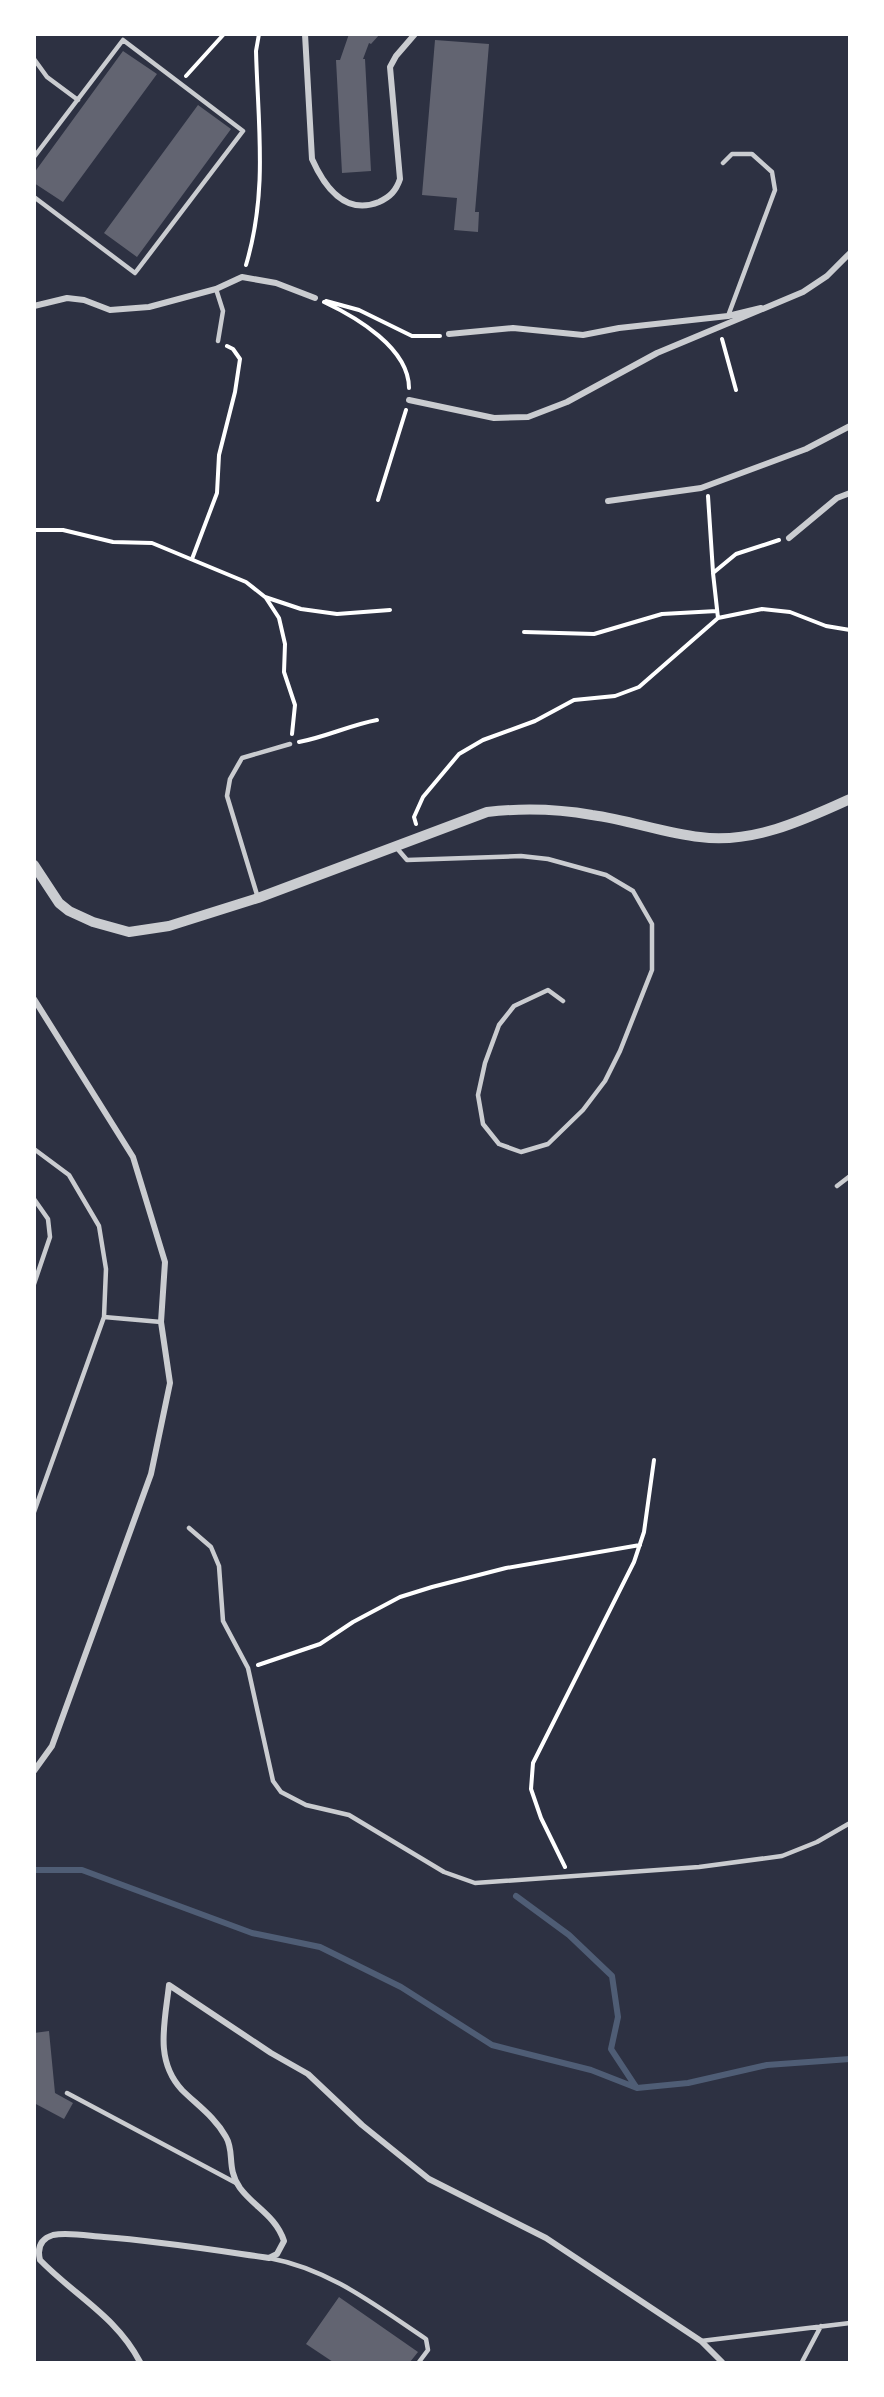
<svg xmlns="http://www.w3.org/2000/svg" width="884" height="2397" font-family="'Source Sans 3',sans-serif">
  <rect width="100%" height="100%" fill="#2d3142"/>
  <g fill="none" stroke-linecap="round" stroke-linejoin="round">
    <path stroke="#4f5d75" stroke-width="6" d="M 34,1870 L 82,1870 L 252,1933 L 320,1947 L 401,1987 L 492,2045 L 591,2070 L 637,2088 L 688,2083 L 767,2065 L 850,2059
      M 516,1896 L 569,1935 L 612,1976 L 618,2017 L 611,2049 L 636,2087"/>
  </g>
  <path fill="#626471" d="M 349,34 L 380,34 L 371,44 L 369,43 L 363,59 L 365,59 L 371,171 L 342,173 L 336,60 L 340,60 Z
    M 435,40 L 489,44 L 475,212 L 479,212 L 478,232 L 454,230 L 457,198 L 422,195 Z
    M 123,51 L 157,74 L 63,202 L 34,183 L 34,173 Z
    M 198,105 L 231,129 L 137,257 L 104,233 Z
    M 49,2031 L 55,2093 L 73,2103 L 64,2119 L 34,2103 L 34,2033 Z
    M 339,2297 L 418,2352 L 410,2362 L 333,2362 L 306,2344 Z"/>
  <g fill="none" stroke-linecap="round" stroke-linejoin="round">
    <path stroke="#fff" stroke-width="4" d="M 186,76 L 224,34
      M 246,265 C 268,191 258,126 256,51 L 259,34
      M 326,301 L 359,310 L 412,336 L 440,336
      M 324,302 C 356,317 409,348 409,388
      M 722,339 L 736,390
      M 708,496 L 713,572
      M 378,500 L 406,410
      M 34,530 L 63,530 L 113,542 L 152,543 L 246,582 L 265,597 L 301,609 L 337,614 L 390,610
      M 192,559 L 217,493 L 219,455 L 235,392 L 240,359 L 233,349 L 227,346
      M 266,598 L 279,618 L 285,644 L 284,672 L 295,705 L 292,734
      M 718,618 L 762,609 L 790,612 L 826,626 L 850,630
      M 524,632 L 594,634 L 662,614 L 717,611
      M 299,742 C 326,737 350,725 377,720
      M 416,824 L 414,817 L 423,797 L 459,754 L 483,740 L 535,721 L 574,700 L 615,696 L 639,687 L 718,618 L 713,573 L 736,554 L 779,540
      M 258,1665 L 320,1644 L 353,1622 L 400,1597 L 432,1587 L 506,1568 L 640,1545
      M 565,1867 L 541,1818 L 531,1789 L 533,1763 L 634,1562 L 644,1532 L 654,1460"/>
    <path stroke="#caccd0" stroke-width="4.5" d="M 34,59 L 47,77 L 78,100
      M 34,157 L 123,40 L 243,131 L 135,273 L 34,197
      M 723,163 L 732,154 L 752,154 L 772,172 L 775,190 L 728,316
      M 216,289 L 223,311 L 218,341
      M 395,846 L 407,860 L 521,856 L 548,859 L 606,875 L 633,891 L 652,924 L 652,970 L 620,1051 L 605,1081 L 583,1110 L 548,1144 L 521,1152 L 499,1144 L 483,1124 L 478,1095 L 485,1063 L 499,1025 L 514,1006 L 548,990 L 563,1001
      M 258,898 L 227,796 L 230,779 L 242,758 L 290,744
      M 34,1149 L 69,1175 L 99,1226 L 106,1269 L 104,1317
      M 837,1186 L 850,1176
      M 34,1199 L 48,1219 L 50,1237 L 34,1284
      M 34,1512 L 104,1317 L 161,1322
      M 189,1528 L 211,1547 L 219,1566 L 223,1621 L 248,1668 L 273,1781 L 281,1792 L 306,1805 L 349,1815 L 444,1872 L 475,1883 L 699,1867 L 782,1856 L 817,1842 L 850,1823
      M 67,2093 L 236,2183
      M 269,2258 C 329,2269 375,2305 426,2339 L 428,2350 L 419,2362
      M 701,2341 L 850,2323
      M 802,2362 L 821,2326"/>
    <path stroke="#caccd0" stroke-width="6" d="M 305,34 L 312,159 C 324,186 345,216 379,202 C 390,197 396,191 400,179 L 390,67 L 396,56 L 415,34
      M 34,306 L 67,298 L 84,300 L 110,310 L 149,307 L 216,289 L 242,277 L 276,283 L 315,298
      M 449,334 L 513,328 L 583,335 L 619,328 L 728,316 L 761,308
      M 409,400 L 494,418 L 528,417 L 567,402 L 657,353 L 803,292 L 827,276 L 850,253
      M 608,501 L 701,488 L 806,449 L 850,426
      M 789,538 L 837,498 L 850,493
      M 34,999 L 133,1157 L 165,1262 L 161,1322 L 170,1383 L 151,1474 L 52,1746 L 34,1771
      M 140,2362 C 116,2316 75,2296 40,2260 C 37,2248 40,2239 53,2235 C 68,2232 89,2236 104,2237 C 159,2241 214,2250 269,2258 L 277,2254 L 284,2241 C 276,2216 254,2207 240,2188 C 226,2168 235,2152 226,2137 C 215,2117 197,2105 182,2090 C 154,2060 165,2022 169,1985 L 271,2053 L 308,2074 L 362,2125 L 429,2179 L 546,2238 L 701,2341 L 722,2362"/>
    <path stroke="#caccd0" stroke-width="10" d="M 34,865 L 59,903 L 69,911 L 93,922 L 129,932 L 169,926 L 258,898 L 487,812 C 522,808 558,809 592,815 C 629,820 664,833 700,837 C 753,844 804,820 850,799"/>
  </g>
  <rect width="884" height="2397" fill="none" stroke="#ffffff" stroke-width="72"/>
</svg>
